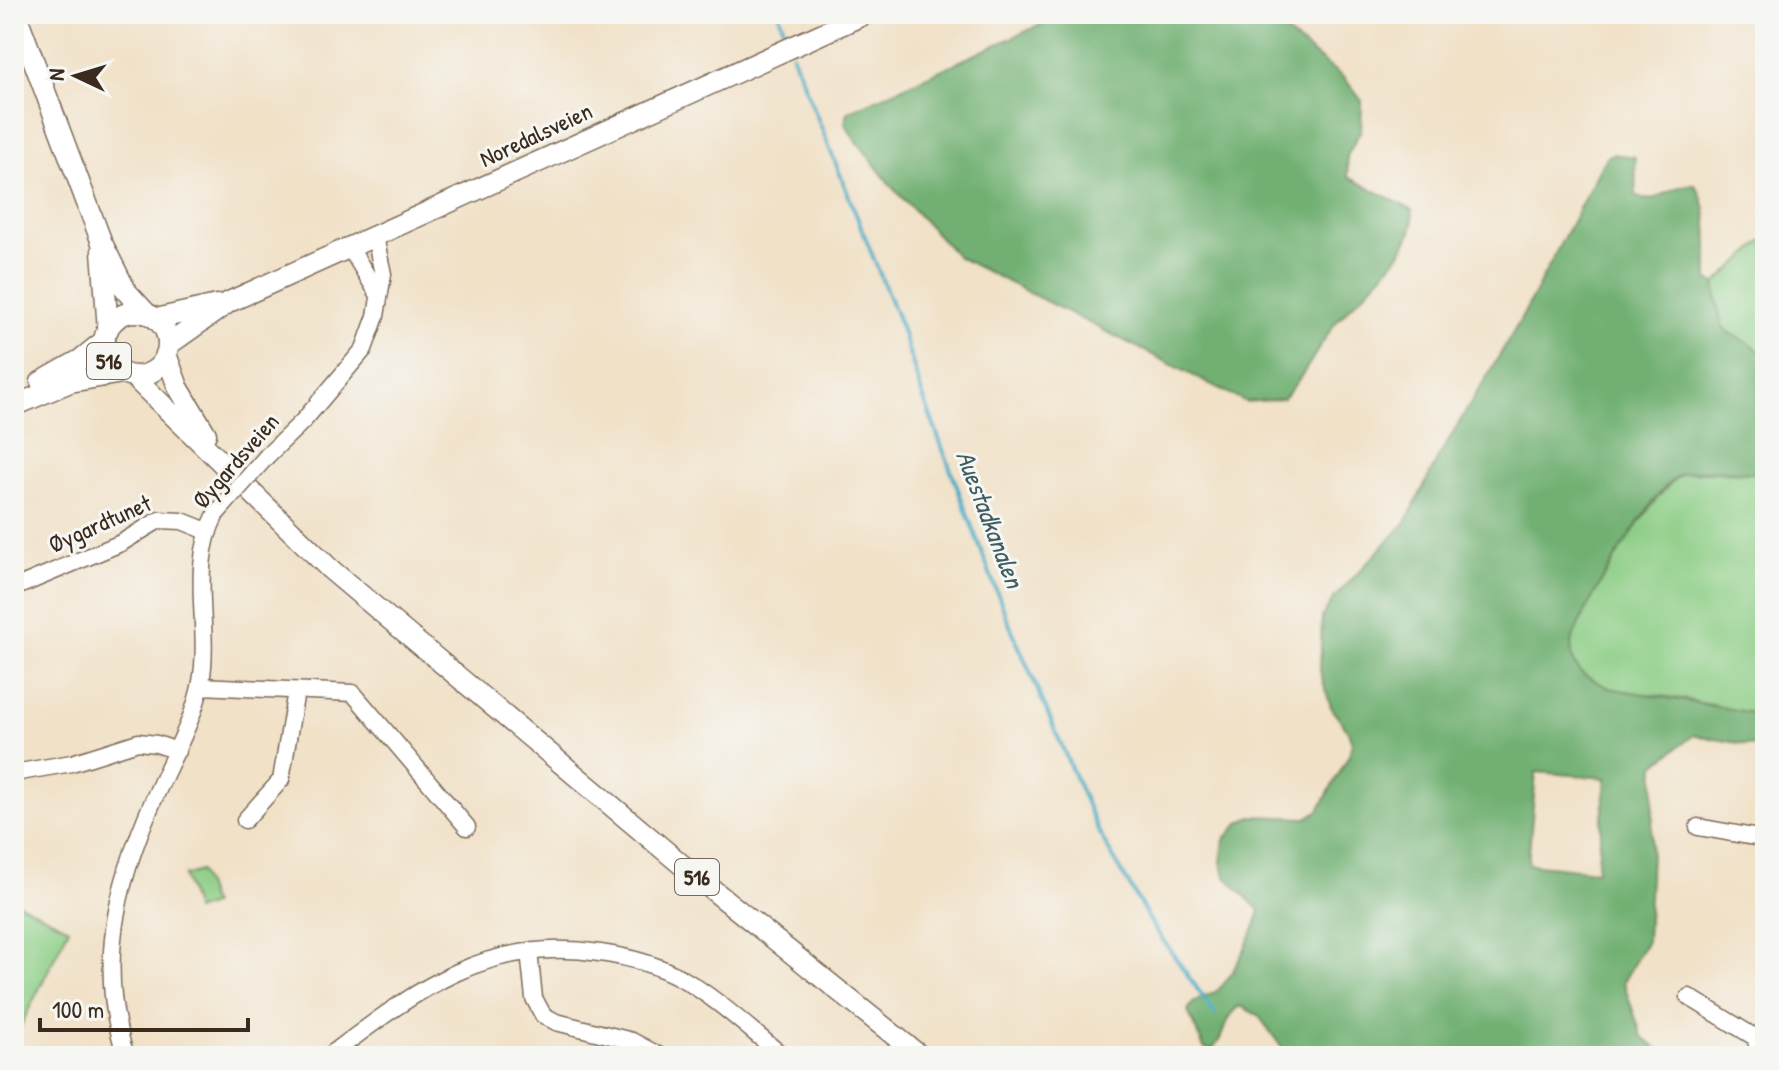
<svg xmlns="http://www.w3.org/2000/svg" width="1779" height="1070" font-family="'Patrick Hand',sans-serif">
  <rect width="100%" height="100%" fill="#f6f6f2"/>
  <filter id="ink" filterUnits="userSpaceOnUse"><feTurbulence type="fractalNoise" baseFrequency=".0125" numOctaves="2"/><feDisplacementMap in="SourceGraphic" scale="16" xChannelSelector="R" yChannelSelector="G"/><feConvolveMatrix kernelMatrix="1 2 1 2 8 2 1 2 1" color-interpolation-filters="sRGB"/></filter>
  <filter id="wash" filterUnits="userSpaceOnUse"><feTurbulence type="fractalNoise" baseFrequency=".006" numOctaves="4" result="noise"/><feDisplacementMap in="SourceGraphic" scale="32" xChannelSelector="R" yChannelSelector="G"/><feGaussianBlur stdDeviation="1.8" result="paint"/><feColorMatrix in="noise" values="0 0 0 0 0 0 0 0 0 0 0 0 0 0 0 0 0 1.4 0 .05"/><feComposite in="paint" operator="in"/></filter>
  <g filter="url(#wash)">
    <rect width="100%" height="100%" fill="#f1e1c7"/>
    <path fill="#8ccd85" stroke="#647c52" stroke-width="2" d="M 1765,239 L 1765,355 L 1722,329 L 1715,284 Z
      M 1686,472 L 1765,473 L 1765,715 C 1735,711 1706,703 1675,698 C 1645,692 1607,696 1583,674 C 1573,665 1569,654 1572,641 C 1579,611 1659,481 1686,472 Z
      M 200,871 L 212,905 L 195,911 L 184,876 Z
      M 14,901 L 69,928 L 14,1040 Z"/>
    <path fill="#71b072" stroke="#566d48" stroke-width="2" fill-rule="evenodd" d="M 1064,14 L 1256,14 L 1278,26 L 1345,79 L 1362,101 L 1361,130 L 1347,156 L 1348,177 L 1412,210 C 1422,250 1357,295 1335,324 C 1316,349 1305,377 1282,399 L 1246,402 L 958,257 L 892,187 L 852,135 L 845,123 L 848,112 Z
      M 1612,154 L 1635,157 L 1636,196 C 1657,209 1671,182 1695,185 C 1712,207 1707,252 1708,279 L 1715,284 C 1722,349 1722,321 1765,355 L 1765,473 C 1745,473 1696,467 1679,475 C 1655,487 1580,612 1573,639 C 1571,647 1571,656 1574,664 L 1584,675 L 1609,688 L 1765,715 L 1765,748 L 1694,735 L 1655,765 L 1647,941 L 1623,982 L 1642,1036 L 1667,1056 L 1288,1056 L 1258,1015 L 1240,1006 C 1223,1015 1226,1039 1211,1050 L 1204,1048 L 1188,1011 C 1195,995 1207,999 1218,990 C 1233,977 1255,930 1260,911 L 1225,876 L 1221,862 L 1224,840 L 1239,823 L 1252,816 L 1307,818 L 1319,810 L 1349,755 L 1352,743 L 1348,731 L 1331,707 L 1320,671 L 1322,617 L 1333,599 L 1406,522 L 1438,458 L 1520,321 L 1606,157 ZM 1536,772 L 1606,778 L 1597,871 L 1528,864 Z"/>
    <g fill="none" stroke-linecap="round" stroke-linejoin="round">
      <path stroke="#45aac5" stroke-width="4" d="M 779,14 L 788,42
        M 792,54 L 901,327 L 922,394 L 1006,616 L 1099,833 L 1153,926 L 1215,1014"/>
    </g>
  </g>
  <g filter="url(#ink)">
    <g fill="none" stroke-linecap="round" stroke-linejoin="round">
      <defs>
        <path id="minor" d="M 350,248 L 377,292
          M 267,456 L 304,420 L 364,349 L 376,316 L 383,274 L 375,237
          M 14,588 L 121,543 L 159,520 L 182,521 L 207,531
          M 201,686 L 353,693 L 467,827
          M 14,773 L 72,763 L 138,742 L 157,744 L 177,751
          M 245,820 L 281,780 L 296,691
          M 1698,827 L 1765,839
          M 529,951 L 534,998 L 543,1015 L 556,1022 L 632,1041 L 660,1056
          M 1689,997 L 1756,1038
          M 126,1056 C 93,959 121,868 163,779 C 177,748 195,716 201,682 C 211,625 188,568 216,514
          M 329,1056 C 414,992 486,935 600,953 C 628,957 656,964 681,978 C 718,999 750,1030 783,1056
          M 1758,1056 L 1756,1038 L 1765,1028"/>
        <path id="major" d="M 16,14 L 102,243 L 126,291 L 147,314
          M 102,251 L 108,330
          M104 344a32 32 0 1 1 64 0a32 32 0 1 1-64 0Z
          M 156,319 L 217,305
          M 168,345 L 229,302 L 865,14
          M 166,354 L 178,387 L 206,434
          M 133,376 L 330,569 L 688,870 L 920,1056
          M 41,382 L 80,360 L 105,340
          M 14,406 L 70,382 L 122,373"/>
      </defs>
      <use href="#minor" stroke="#7b6a59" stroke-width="19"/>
      <use href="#major" stroke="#7b6a59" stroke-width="23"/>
      <use href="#minor" stroke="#fff" stroke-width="16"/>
      <use href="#major" stroke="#fff" stroke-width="20"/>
      <defs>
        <path id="minor-bridge" d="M 216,514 L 267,456"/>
      </defs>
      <use href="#minor-bridge" stroke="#7b6a59" stroke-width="19" stroke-linecap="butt"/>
      <use href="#minor-bridge" stroke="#fff" stroke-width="16"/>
    </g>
  </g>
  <g text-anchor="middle" stroke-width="6" stroke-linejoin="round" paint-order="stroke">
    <g fill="#f6f6f2" stroke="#73675e" stroke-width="2">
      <rect x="87" y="343" width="44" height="36" rx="6"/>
      <rect x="675" y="859" width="44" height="36" rx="6"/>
    </g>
    <g font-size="22" font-weight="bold" fill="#3b2a1e">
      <text x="109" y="369">516</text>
      <text x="697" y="885">516</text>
    </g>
    <g font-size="24" fill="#3b2a1e" stroke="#f6f6f2">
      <text transform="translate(536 135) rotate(-25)" y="8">Noredalsveien</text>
      <text transform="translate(236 461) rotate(-49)" y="8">Øygardsveien</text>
      <text transform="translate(100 524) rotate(-24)" y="8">Øygardtunet</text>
    </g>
    <g font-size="26" font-style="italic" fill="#3f5d61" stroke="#f6f6f2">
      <text transform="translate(990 519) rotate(69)" y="9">Auestadkanalen</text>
    </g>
  </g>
  <rect width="1779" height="1070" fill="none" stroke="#f6f6f2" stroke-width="48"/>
  <g transform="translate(76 76) rotate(274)" stroke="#f6f6f2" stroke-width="6" paint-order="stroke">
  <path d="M0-6L14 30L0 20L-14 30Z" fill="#3b2a1e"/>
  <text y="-12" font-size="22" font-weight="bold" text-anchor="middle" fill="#3b2a1e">N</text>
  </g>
  <path d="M40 1018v12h208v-12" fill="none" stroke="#3b2a1e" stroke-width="4"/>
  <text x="52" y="1018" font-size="24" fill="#3b2a1e" stroke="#f6f6f2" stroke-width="6" paint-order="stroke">100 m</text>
</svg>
